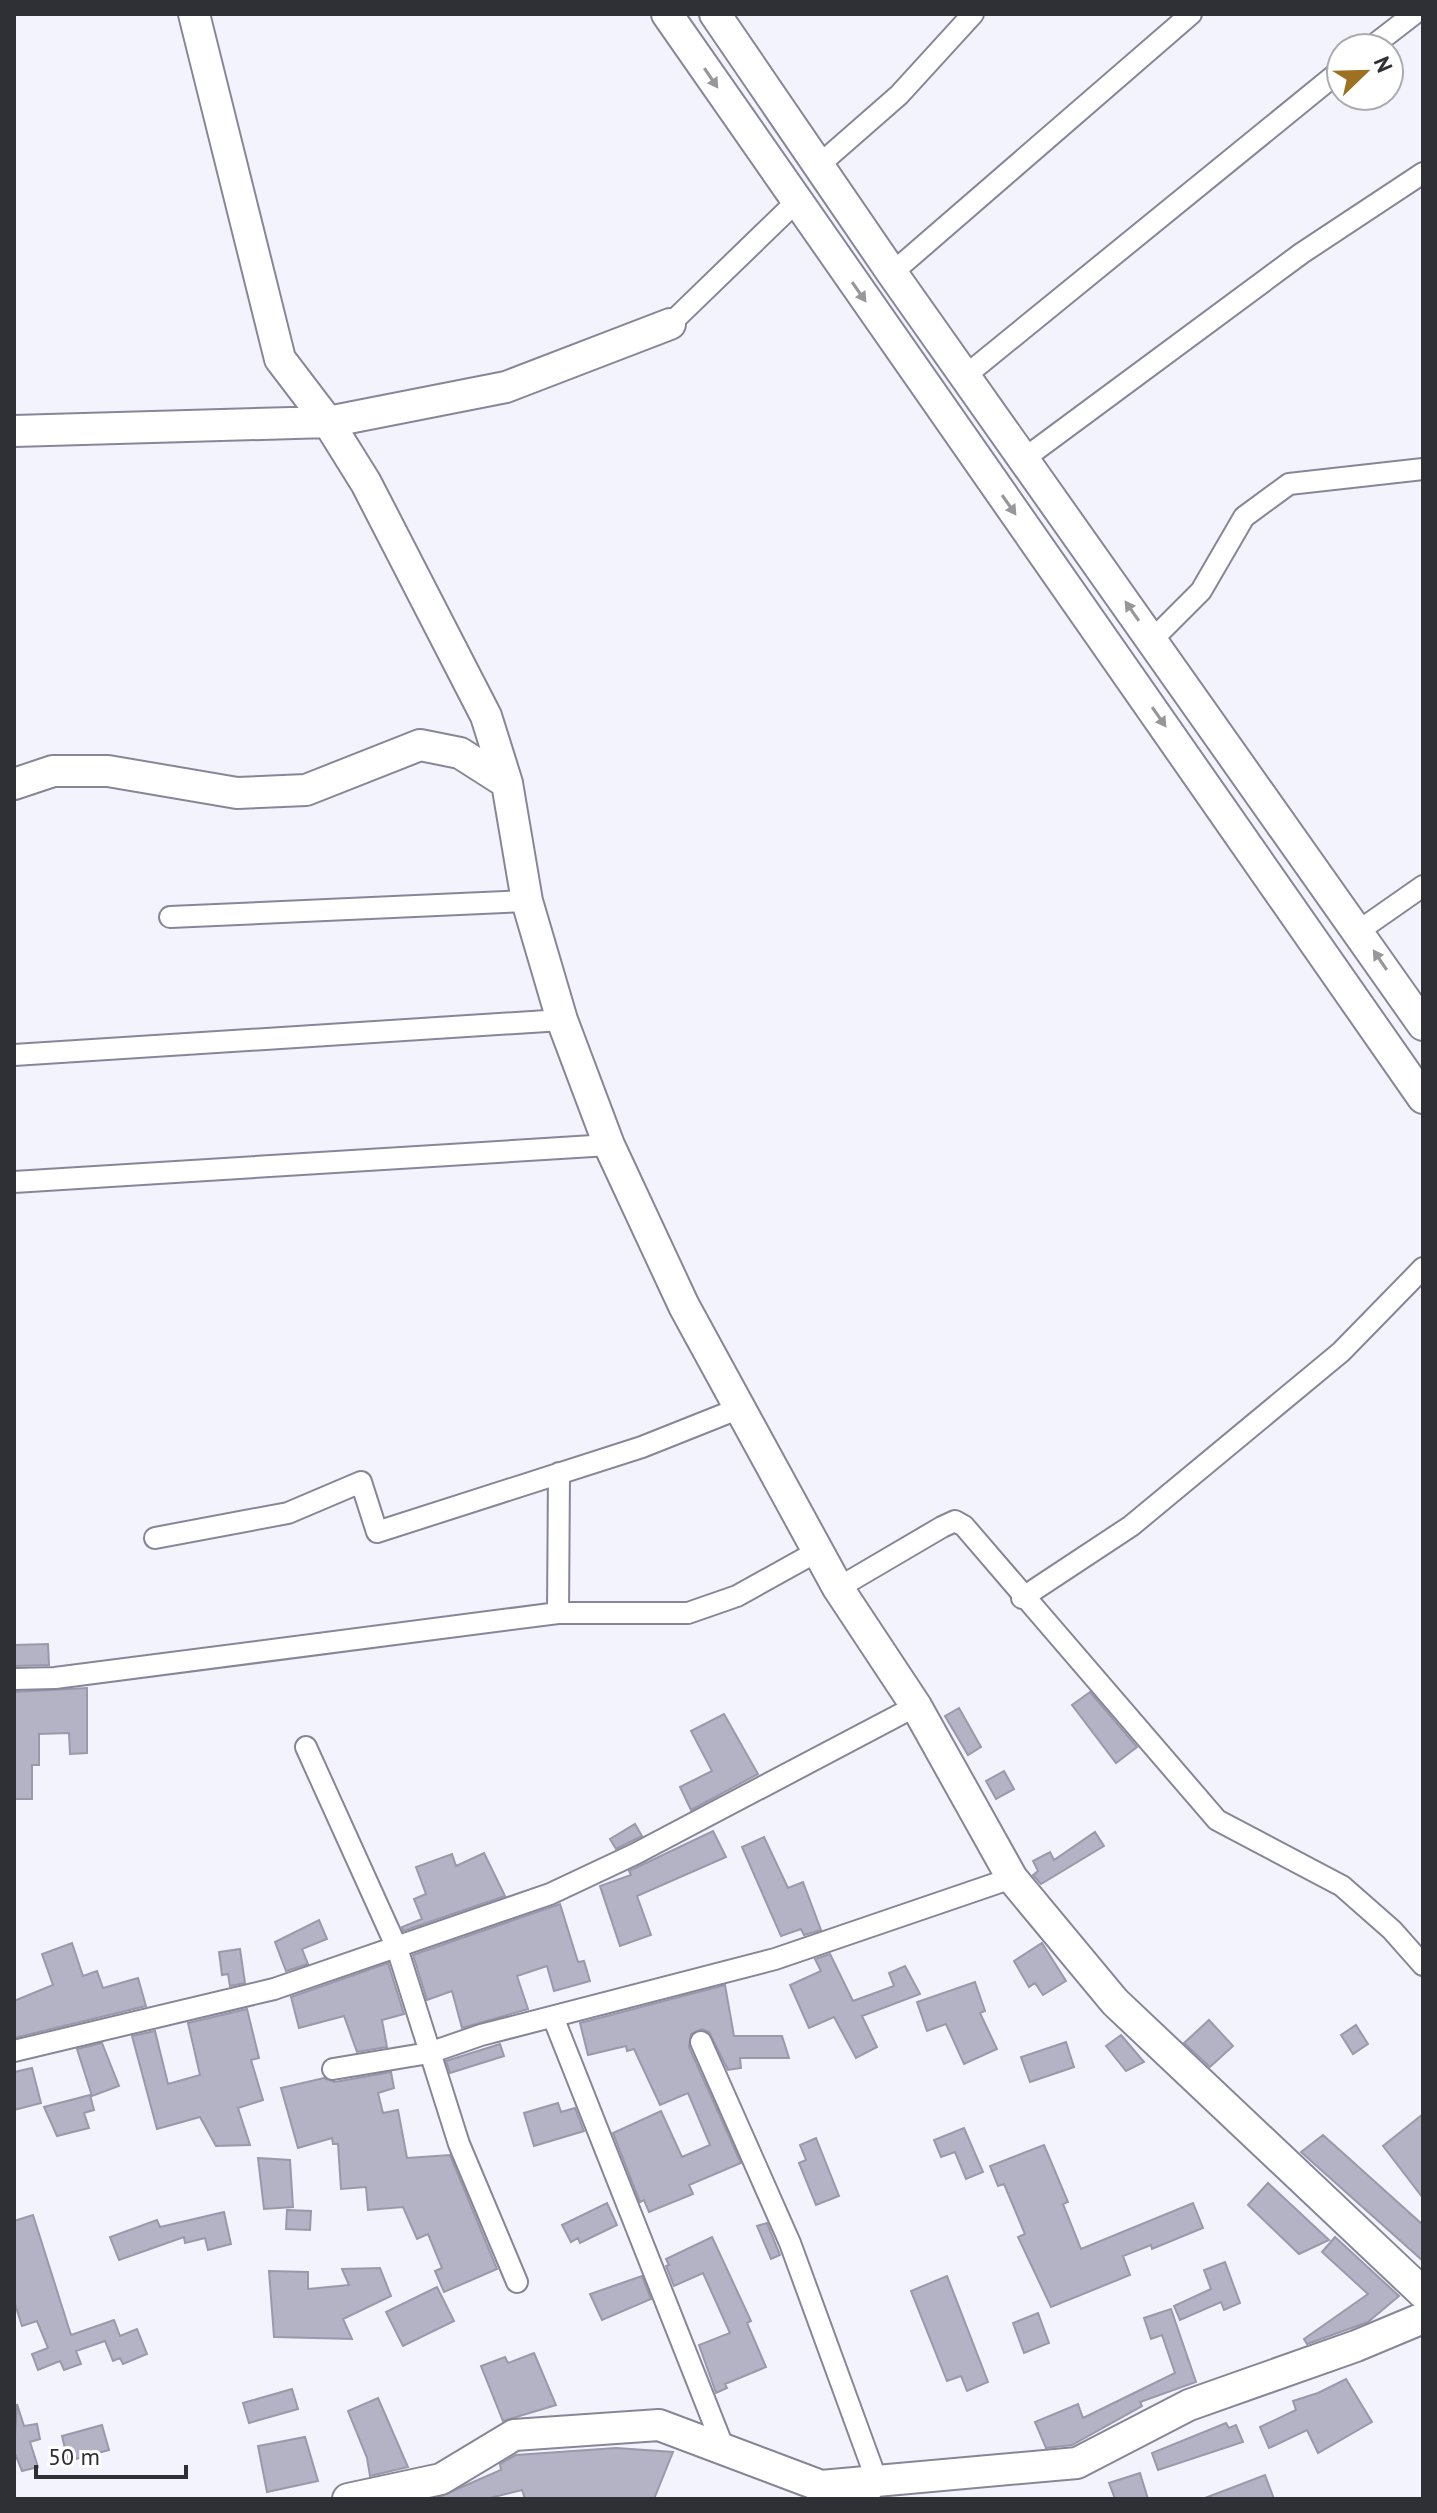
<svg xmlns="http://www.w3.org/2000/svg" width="1437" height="2513" font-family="'PT Sans',sans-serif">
  <rect width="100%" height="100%" fill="#f3f3fe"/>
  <path fill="#b3b3c5" stroke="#9a99ab" stroke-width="2" d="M 48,1644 L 49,1665 L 14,1666 L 14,1645 Z
    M 87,1688 L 87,1753 L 70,1754 L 69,1733 L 39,1734 L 39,1765 L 32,1765 L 32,1799 L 14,1799 L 14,1692 Z
    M 1090,1692 L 1137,1747 L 1116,1763 L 1072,1705 Z
    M 959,1708 L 981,1747 L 968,1755 L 945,1716 Z
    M 724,1714 L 758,1774 L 691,1810 L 680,1787 L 712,1771 L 691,1731 Z
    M 1004,1771 L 1014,1789 L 996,1799 L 986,1781 Z
    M 635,1824 L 642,1836 L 616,1849 L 610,1839 Z
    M 713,1831 L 726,1857 L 637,1896 L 651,1935 L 620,1946 L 600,1886 L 631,1875 L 629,1871 Z
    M 1095,1832 L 1104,1846 L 1041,1884 L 1033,1875 L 1038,1871 L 1033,1861 L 1050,1852 L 1054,1860 Z
    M 764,1837 L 788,1888 L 803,1882 L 821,1930 L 804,1935 L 801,1929 L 781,1936 L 742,1847 Z
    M 484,1853 L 505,1896 L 403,1931 L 402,1927 L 422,1919 L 414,1899 L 426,1894 L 416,1867 L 452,1854 L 456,1866 Z
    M 560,1904 L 578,1962 L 584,1961 L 590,1981 L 554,1991 L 547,1966 L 517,1976 L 528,2009 L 462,2028 L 452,1991 L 427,2000 L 413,1955 Z
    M 319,1920 L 327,1939 L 302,1949 L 308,1964 L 286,1971 L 275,1942 Z
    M 72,1943 L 83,1976 L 97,1971 L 103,1988 L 138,1978 L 146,2006 L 14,2038 L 14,2001 L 53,1985 L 42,1954 Z
    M 1042,1943 L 1066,1981 L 1043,1995 L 1035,1983 L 1029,1987 L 1014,1961 Z
    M 240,1949 L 245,1983 L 230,1986 L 228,1974 L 222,1975 L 219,1952 Z
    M 830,1954 L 853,2001 L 894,1986 L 889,1973 L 905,1966 L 920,1994 L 862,2016 L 877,2047 L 856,2058 L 834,2017 L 809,2028 L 790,1985 L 821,1971 L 815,1959 Z
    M 388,1963 L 404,2014 L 382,2020 L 387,2047 L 357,2052 L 344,2016 L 299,2028 L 291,1997 Z
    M 975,1982 L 985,2011 L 980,2013 L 997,2049 L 964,2064 L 946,2024 L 927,2031 L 917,2002 Z
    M 725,1985 L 734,2036 L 782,2036 L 789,2058 L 740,2058 L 741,2068 L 728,2070 L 709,2032 L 702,2029 L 691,2034 L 689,2047 L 741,2163 L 689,2185 L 693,2194 L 649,2212 L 644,2200 L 640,2202 L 613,2133 L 661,2111 L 682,2157 L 710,2145 L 688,2093 L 660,2105 L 634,2049 L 627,2051 L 626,2046 L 588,2055 L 580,2023 Z
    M 247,2009 L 259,2058 L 251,2060 L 263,2100 L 238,2108 L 250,2145 L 216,2146 L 200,2117 L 157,2129 L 132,2036 L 155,2031 L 168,2084 L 200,2075 L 188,2023 Z
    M 1209,2020 L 1233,2046 L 1210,2067 L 1184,2043 Z
    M 1356,2025 L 1368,2044 L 1353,2054 L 1341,2035 Z
    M 1121,2035 L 1144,2062 L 1126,2071 L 1106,2046 Z
    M 1066,2042 L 1074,2067 L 1030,2082 L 1021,2057 Z
    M 102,2043 L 119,2086 L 92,2096 L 77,2049 Z
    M 500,2044 L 504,2056 L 450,2073 L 446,2061 Z
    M 32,2068 L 41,2103 L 14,2110 L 14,2072 Z
    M 391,2072 L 394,2088 L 378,2093 L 383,2113 L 398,2110 L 407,2158 L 450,2155 L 497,2269 L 444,2292 L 435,2271 L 442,2268 L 428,2234 L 417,2239 L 403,2207 L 368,2210 L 366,2187 L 341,2189 L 338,2144 L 333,2144 L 332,2138 L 298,2148 L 281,2088 L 324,2078 L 335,2082 Z
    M 90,2095 L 94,2110 L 84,2113 L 89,2128 L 57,2136 L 44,2107 Z
    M 558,2103 L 561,2112 L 575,2108 L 584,2131 L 534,2146 L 524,2113 Z
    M 1423,2114 L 1423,2198 L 1383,2146 Z
    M 964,2128 L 983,2172 L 966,2179 L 955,2152 L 941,2157 L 934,2140 Z
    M 1323,2135 L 1423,2225 L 1423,2261 L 1301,2152 Z
    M 816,2138 L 839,2196 L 816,2205 L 799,2163 L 806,2160 L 800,2145 Z
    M 1044,2145 L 1068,2202 L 1063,2204 L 1081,2249 L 1193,2203 L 1203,2228 L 1152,2249 L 1151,2245 L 1123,2256 L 1130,2275 L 1051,2307 L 1018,2237 L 1025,2234 L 1004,2184 L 998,2186 L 990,2166 Z
    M 258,2158 L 290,2160 L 293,2207 L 264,2209 Z
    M 1268,2183 L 1329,2240 L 1299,2254 L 1248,2205 Z
    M 607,2203 L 617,2225 L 580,2243 L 578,2238 L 571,2242 L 562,2225 Z
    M 287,2210 L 311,2211 L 310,2230 L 286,2229 Z
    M 224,2212 L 231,2244 L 208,2250 L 205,2238 L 185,2243 L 184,2237 L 119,2260 L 110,2237 L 157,2220 L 160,2227 Z
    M 33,2215 L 71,2335 L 114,2320 L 120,2336 L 137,2329 L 147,2354 L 123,2364 L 120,2358 L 113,2361 L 105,2341 L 76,2351 L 81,2364 L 64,2370 L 60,2361 L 38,2370 L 32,2354 L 48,2348 L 37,2321 L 22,2326 L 14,2301 L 14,2221 Z
    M 767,2223 L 780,2255 L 771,2259 L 757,2226 Z
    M 712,2237 L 751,2321 L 747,2323 L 766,2367 L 725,2384 L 727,2388 L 716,2393 L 699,2345 L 730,2333 L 703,2273 L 674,2286 L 666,2266 L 669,2265 L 666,2259 Z
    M 1335,2237 L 1399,2296 L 1368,2322 L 1307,2344 L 1304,2339 L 1368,2294 L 1322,2252 Z
    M 1225,2262 L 1240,2303 L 1224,2310 L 1221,2302 L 1180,2320 L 1174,2306 L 1211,2289 L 1204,2270 Z
    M 380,2268 L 391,2296 L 343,2319 L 352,2339 L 274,2337 L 269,2271 L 308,2272 L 308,2289 L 349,2285 L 342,2269 Z
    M 642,2276 L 651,2299 L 602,2320 L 590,2294 Z
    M 947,2276 L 988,2382 L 967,2391 L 961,2376 L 947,2381 L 911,2291 Z
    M 437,2287 L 454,2321 L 403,2346 L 386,2312 Z
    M 1171,2309 L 1196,2382 L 1140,2402 L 1142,2406 L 1072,2445 L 1046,2448 L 1035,2422 L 1078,2404 L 1083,2418 L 1175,2373 L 1162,2335 L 1151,2339 L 1144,2318 Z
    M 1038,2313 L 1049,2343 L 1024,2353 L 1013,2323 Z
    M 534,2353 L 556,2405 L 503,2421 L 481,2366 L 505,2357 L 508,2363 Z
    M 1346,2379 L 1372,2422 L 1318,2453 L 1307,2430 L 1269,2448 L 1260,2427 L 1296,2410 L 1293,2401 L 1318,2393 Z
    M 292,2389 L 298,2409 L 249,2423 L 243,2403 Z
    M 378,2398 L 408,2467 L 370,2476 L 367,2458 L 348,2411 Z
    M 17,2404 L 24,2426 L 37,2424 L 40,2439 L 30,2442 L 38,2467 L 22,2471 L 14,2451 Z
    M 1226,2423 L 1229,2428 L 1236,2425 L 1243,2442 L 1158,2470 L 1152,2453 Z
    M 102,2425 L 109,2450 L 68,2461 L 62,2436 Z
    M 305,2437 L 318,2481 L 267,2492 L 258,2446 Z
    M 616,2448 L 673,2452 L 654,2499 L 525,2499 L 522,2490 L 486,2499 L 434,2499 L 501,2470 L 500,2464 L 516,2455 Z
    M 1140,2473 L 1148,2499 L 1115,2499 L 1109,2483 Z
    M 1265,2475 L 1274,2499 L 1205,2499 L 1205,2498 Z"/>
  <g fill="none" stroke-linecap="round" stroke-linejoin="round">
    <defs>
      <path id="street" d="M 1370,48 L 1414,14
        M 819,165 L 899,95 L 973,14
        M 892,273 L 1191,14
        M 670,324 L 796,202
        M 965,376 L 1341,70
        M 1025,458 L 1302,253 L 1423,173
        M 1152,640 L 1201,591 L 1244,517 L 1289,484 L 1423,469
        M 170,917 L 527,901
        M 1360,930 L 1423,886
        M 14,1055 L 562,1020
        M 14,1182 L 609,1145
        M 155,1538 L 288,1513 L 361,1482 L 377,1532 L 642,1447 L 740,1408
        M 838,1588 L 942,1527 L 955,1521 L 964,1526 L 1217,1820 L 1342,1886 L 1392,1930 L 1423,1965
        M 1022,1598 L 1131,1526 L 1341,1352 L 1423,1268
        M 558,1613 L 559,1473
        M 14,1679 L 55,1678 L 558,1613 L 688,1613 L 737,1596 L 818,1551
        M 306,1747 L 397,1948 L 459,2144 L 517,2282
        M 553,2017 L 724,2449
        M 701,2042 L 790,2243 L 877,2481 L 867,2499
        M 14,2051 L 274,1989 L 550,1894 L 635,1854 L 916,1706
        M 333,2069 L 429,2053 L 481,2035 L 775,1959 L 1012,1878"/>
      <path id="secondary" d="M 194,14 L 280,359 L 328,422 L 366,483 L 486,716 L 507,783 L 527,901 L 562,1020 L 609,1145 L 684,1306 L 838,1588 L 916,1706 L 1012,1878 L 1115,2002 L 1423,2293
        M 667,14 L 1423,1098
        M 715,14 L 892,273 L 1423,1025
        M 14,431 L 328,422 L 506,387 L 670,324
        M 14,784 L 53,771 L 108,771 L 237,793 L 306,790 L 420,745 L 460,753 L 507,783
        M 348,2499 L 441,2479 L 514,2435 L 659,2425 L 821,2486 L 1077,2463 L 1189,2405 L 1356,2346 L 1423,2318"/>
    </defs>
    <use href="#street" stroke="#878698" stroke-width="24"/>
    <use href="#secondary" stroke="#878698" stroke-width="34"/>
    <use href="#street" stroke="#fff" stroke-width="20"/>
    <use href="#secondary" stroke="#fff" stroke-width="30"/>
  </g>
  <defs><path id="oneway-solid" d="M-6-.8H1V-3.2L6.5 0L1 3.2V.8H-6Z" transform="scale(2)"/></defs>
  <g fill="#97979a">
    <use href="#oneway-solid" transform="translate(711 78) rotate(56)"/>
    <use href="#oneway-solid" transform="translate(859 292) rotate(55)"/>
    <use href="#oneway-solid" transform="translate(1009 505) rotate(55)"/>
    <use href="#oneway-solid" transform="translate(1132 611) rotate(-125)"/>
    <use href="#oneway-solid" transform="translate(1159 717) rotate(55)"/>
    <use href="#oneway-solid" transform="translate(1380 960) rotate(-124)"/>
  </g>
  <rect width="1437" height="2513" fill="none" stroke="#2f2f36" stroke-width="32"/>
  <g transform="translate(1365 72) rotate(67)"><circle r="38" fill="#ffffff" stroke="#acacaf" stroke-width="2"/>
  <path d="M0-6L14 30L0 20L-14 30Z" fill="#9d7121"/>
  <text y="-12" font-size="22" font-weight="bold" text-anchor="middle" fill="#2f2f36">N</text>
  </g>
  <path d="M36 2465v12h150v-12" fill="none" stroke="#2f2f36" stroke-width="4"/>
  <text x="48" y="2465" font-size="24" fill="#2f2f36" stroke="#ffffff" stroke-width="6" paint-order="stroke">50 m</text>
</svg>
